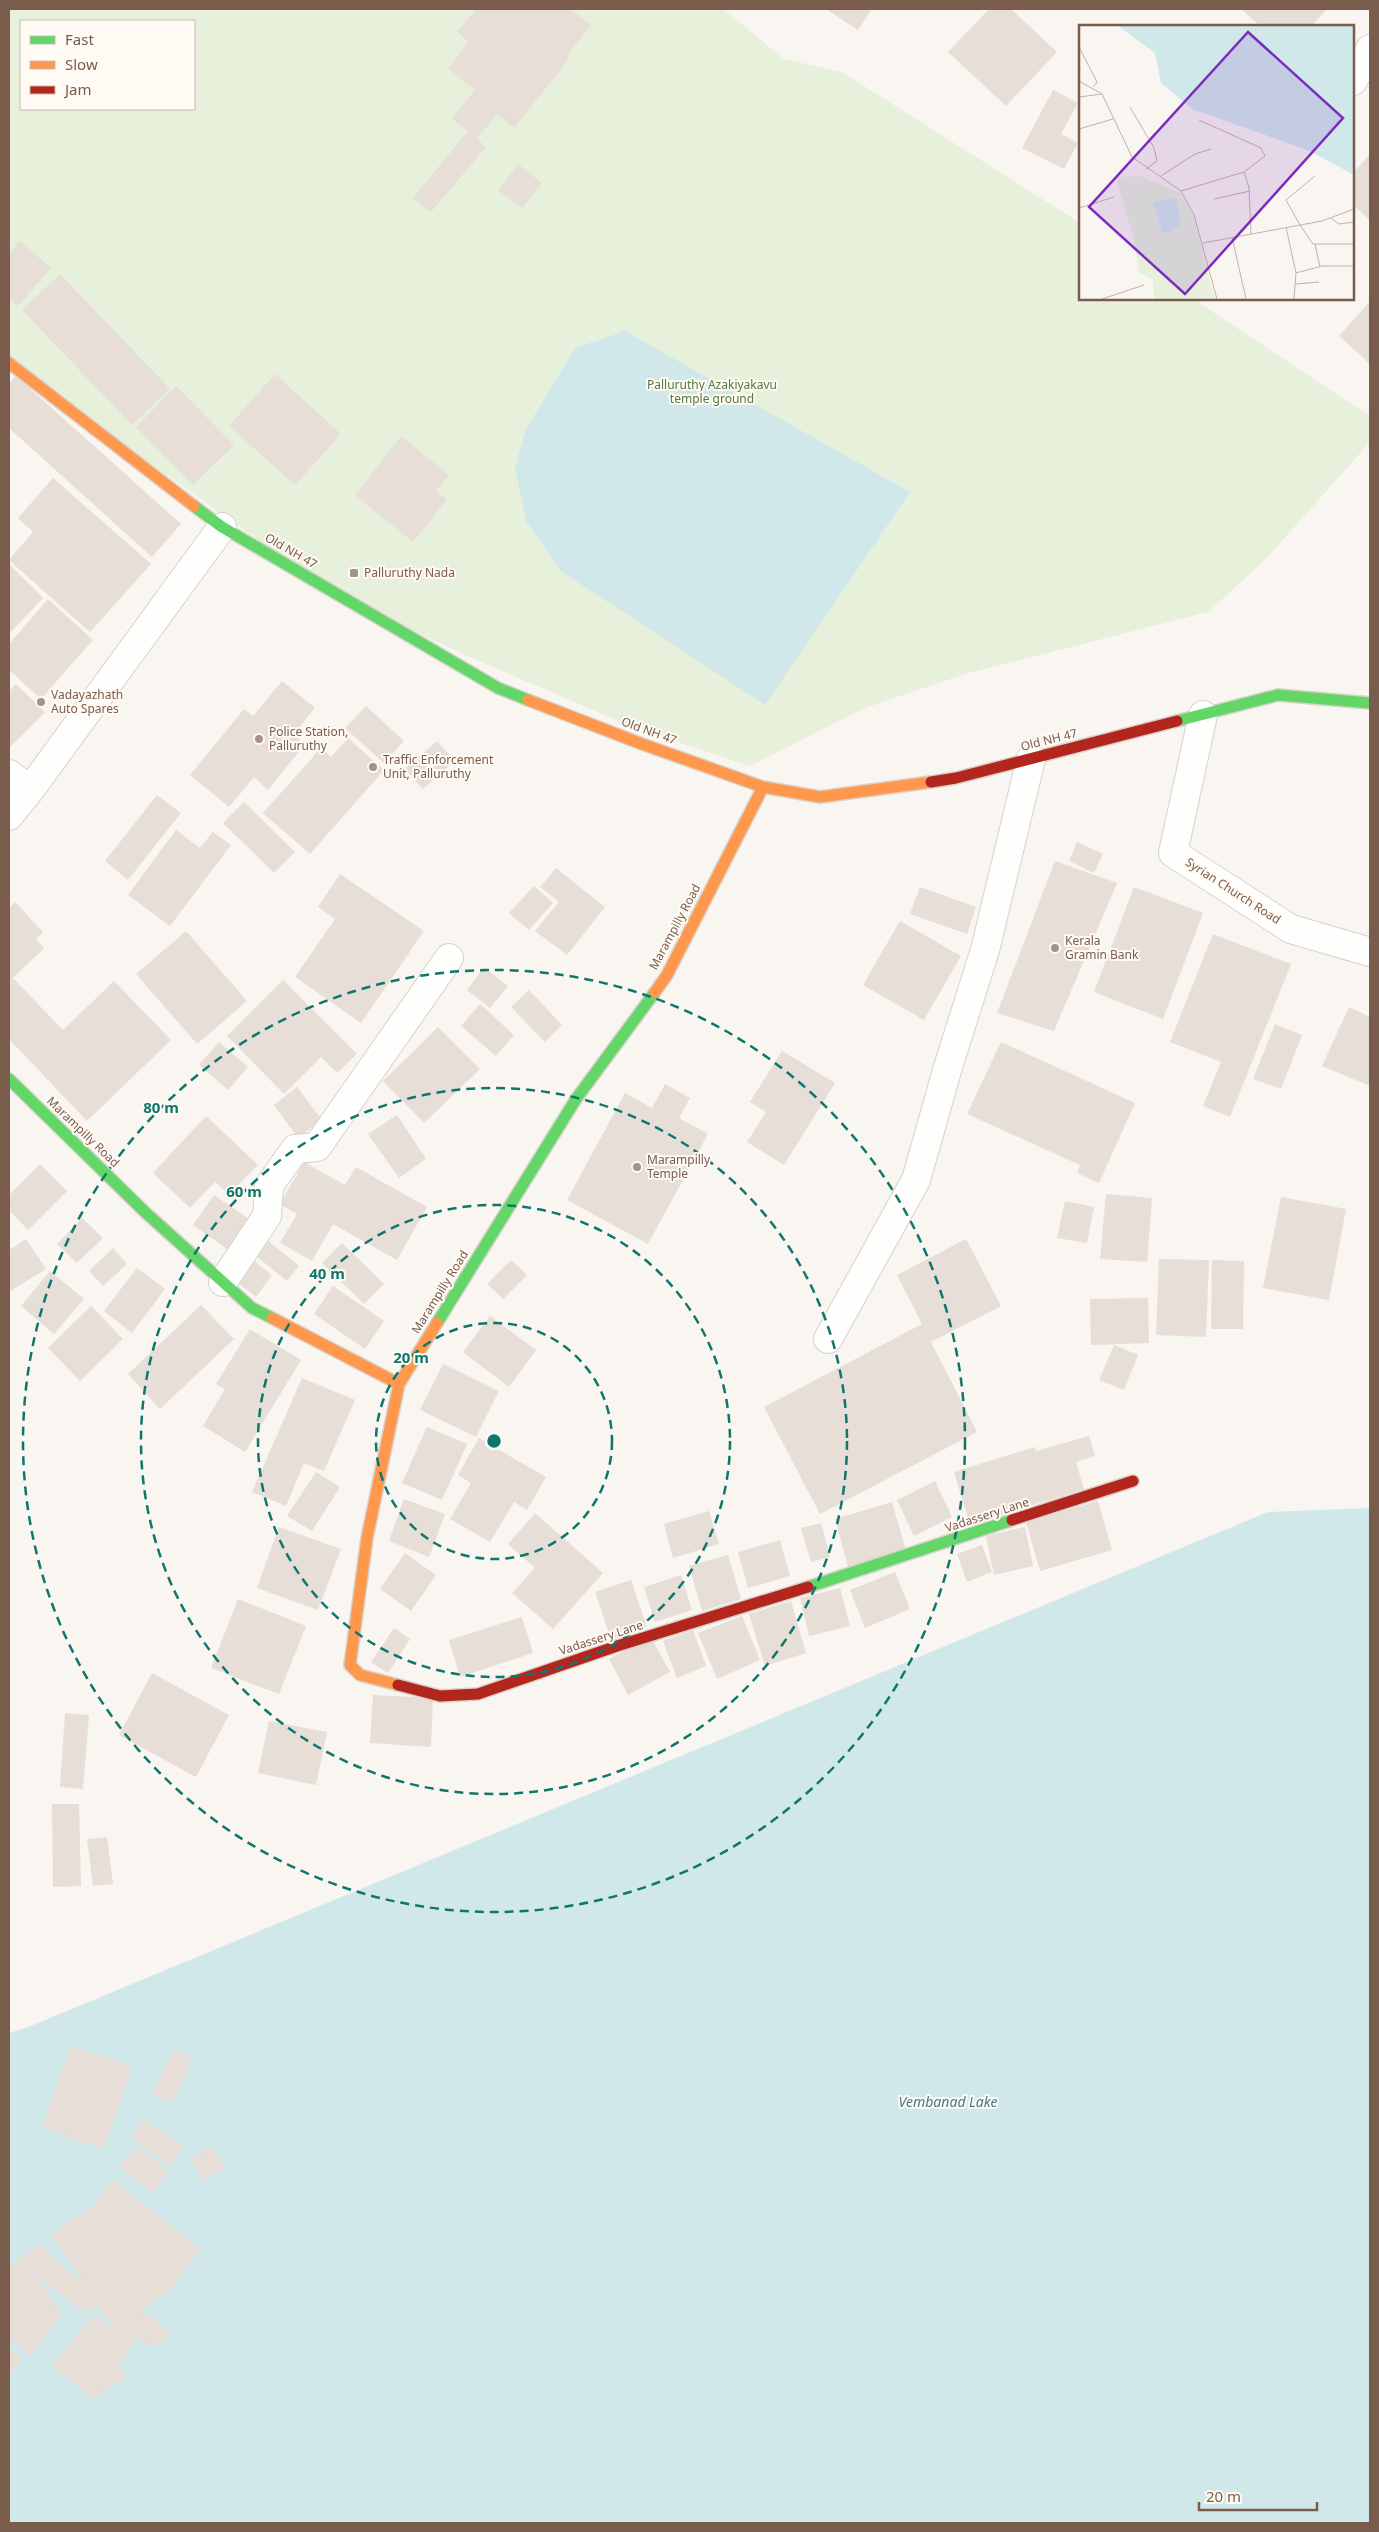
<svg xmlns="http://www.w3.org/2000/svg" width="1379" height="2532" font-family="'Noto Sans',sans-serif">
  <rect width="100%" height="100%" fill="#f9f5f0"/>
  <path fill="#e7f0db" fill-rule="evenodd" d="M 9,9 L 723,9 L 784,59 L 842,72 L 1080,223 L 1080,299 L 1193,299 L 1370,416 L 1370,442 L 1264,561 L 1208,612 L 965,674 L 865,708 L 750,766 L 630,726 L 463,654 L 334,594 L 9,363 ZM 21,21 L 194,21 L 194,109 L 21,109 Z"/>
  <path fill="#d0e8ea" d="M 625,331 L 910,492 L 765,705 L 562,572 L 526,521 L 515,467 L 526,429 L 575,348 Z
    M 1370,1508 L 1370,2523 L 9,2523 L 9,2033 L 26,2028 L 1268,1512 Z"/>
  <path fill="#e6ded7" d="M 476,9 L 570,9 L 591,25 L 567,56 L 569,59 L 514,128 L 497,114 L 477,139 L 486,147 L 431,212 L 413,198 L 468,131 L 452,119 L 475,90 L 448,69 L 469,42 L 457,32 Z
    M 826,9 L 872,9 L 858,30 Z
    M 989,9 L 1011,9 L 1057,52 L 1006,106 L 948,52 Z
    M 1241,9 L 1327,9 L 1311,26 L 1260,26 Z
    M 1053,90 L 1078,103 L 1061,134 L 1078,143 L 1064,169 L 1022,148 Z
    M 1370,154 L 1370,221 L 1353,204 L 1353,173 Z
    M 518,164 L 542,183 L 522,208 L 498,190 Z
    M 20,241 L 51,268 L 18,306 L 9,298 L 9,254 Z
    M 60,274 L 170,389 L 132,425 L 22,310 Z
    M 1370,301 L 1370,364 L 1339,336 Z
    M 275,374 L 341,434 L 295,485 L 229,426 Z
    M 16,376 L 181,524 L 152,557 L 9,428 L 9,384 Z
    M 176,386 L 234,445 L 193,485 L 136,427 Z
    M 401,436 L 449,475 L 436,491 L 447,499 L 413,542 L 355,495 Z
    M 53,478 L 151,564 L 90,632 L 9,560 L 33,532 L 18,518 Z
    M 9,564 L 43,598 L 9,634 Z
    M 48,599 L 93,640 L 41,699 L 9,670 L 9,644 Z
    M 282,681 L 315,708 L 293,735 L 305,744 L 268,790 L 254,777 L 229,807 L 190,775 L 244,709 L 253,716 Z
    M 16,684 L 45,712 L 9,748 L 9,691 Z
    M 366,706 L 404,741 L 384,763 L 345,728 Z
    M 348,738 L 384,770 L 310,854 L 263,813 L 321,748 L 331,757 Z
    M 437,741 L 455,761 L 423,789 L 405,769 Z
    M 157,795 L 181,813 L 128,880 L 105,861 Z
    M 244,802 L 295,852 L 274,873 L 223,823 Z
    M 176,830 L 200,848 L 213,832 L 231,845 L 170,926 L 128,895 Z
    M 1077,842 L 1103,854 L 1094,873 L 1069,861 Z
    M 1055,861 L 1117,883 L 1054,1031 L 997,1013 Z
    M 556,868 L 605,907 L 567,955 L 535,931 L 559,902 L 540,887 Z
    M 340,874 L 424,931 L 361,1023 L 295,977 L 335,919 L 318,907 Z
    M 534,886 L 553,903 L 529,930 L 509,913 Z
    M 920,887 L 976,907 L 967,934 L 910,914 Z
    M 1134,887 L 1203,913 L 1163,1019 L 1094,992 Z
    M 15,902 L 43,932 L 36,939 L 44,948 L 13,978 L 63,1030 L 114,981 L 171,1040 L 87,1121 L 9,1039 L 9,908 Z
    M 900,921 L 961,956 L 924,1020 L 863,985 Z
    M 186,931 L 247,1001 L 197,1044 L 136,974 Z
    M 1213,934 L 1291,964 L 1230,1117 L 1203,1106 L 1221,1062 L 1170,1042 Z
    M 484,967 L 508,986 L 490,1008 L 467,990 Z
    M 283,980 L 357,1054 L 337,1073 L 321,1057 L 284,1094 L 227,1036 Z
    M 529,990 L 562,1025 L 545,1042 L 511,1007 Z
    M 480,1004 L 514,1035 L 496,1056 L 461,1026 Z
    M 1349,1007 L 1370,1017 L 1370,1086 L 1322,1066 Z
    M 1275,1024 L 1302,1035 L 1281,1089 L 1253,1079 Z
    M 438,1027 L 480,1069 L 424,1123 L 383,1081 Z
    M 219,1042 L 248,1067 L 228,1090 L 199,1065 Z
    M 1001,1042 L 1135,1103 L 1099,1183 L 1077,1173 L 1080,1165 L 967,1114 Z
    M 782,1051 L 835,1083 L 784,1165 L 747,1142 L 766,1112 L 750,1102 Z
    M 665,1084 L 690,1098 L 679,1118 L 708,1134 L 648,1244 L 567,1200 L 625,1093 L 652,1108 Z
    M 297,1087 L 322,1120 L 298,1138 L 274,1105 Z
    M 397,1115 L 426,1159 L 399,1178 L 368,1134 Z
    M 206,1116 L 258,1165 L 229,1195 L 215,1182 L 190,1208 L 153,1173 Z
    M 304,1162 L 345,1185 L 356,1167 L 427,1207 L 397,1260 L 333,1224 L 312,1261 L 280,1243 L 297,1214 L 280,1204 Z
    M 40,1164 L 67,1191 L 28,1230 L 9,1210 L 9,1195 Z
    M 1106,1194 L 1152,1198 L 1147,1262 L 1100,1259 Z
    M 214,1195 L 252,1221 L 230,1251 L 193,1225 Z
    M 1281,1197 L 1346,1209 L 1329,1300 L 1263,1288 Z
    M 1065,1201 L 1094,1207 L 1087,1243 L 1057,1238 Z
    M 82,1218 L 103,1238 L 77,1263 L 57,1244 Z
    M 26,1239 L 46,1269 L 9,1292 L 9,1250 Z
    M 966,1239 L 1001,1306 L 931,1342 L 977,1432 L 820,1514 L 764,1407 L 922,1324 L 897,1275 Z
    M 267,1240 L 299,1266 L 287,1281 L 255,1255 Z
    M 342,1243 L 384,1284 L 364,1304 L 322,1263 Z
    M 113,1248 L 127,1264 L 103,1286 L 89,1271 Z
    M 1159,1259 L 1209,1260 L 1206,1337 L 1156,1335 Z
    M 511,1260 L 527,1275 L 503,1299 L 487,1284 Z
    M 1212,1260 L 1244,1261 L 1243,1329 L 1211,1329 Z
    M 254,1261 L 272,1275 L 256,1297 L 238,1283 Z
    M 137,1268 L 165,1289 L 132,1333 L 104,1311 Z
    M 50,1271 L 84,1299 L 54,1334 L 21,1306 Z
    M 333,1286 L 384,1321 L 365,1349 L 314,1314 Z
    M 1148,1298 L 1149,1343 L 1091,1345 L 1090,1299 Z
    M 201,1305 L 234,1339 L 160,1409 L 128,1374 Z
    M 91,1306 L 123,1339 L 80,1381 L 48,1348 Z
    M 490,1316 L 536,1350 L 509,1387 L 463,1352 Z
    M 250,1329 L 301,1360 L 245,1452 L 203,1426 L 225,1389 L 216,1384 Z
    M 1114,1345 L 1138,1355 L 1124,1390 L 1099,1380 Z
    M 443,1364 L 499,1391 L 476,1437 L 420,1410 Z
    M 302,1378 L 355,1400 L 324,1471 L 304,1463 L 286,1506 L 252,1492 Z
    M 427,1427 L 467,1444 L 442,1500 L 402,1483 Z
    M 1089,1436 L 1095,1456 L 1076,1462 L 1084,1489 L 970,1524 L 954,1472 L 1035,1447 L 1036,1451 Z
    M 479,1438 L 546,1477 L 527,1510 L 514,1502 L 490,1542 L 450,1519 L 471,1483 L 458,1475 Z
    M 316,1472 L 340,1487 L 312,1531 L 287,1516 Z
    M 935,1481 L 952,1517 L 914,1536 L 897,1500 Z
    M 404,1499 L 445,1514 L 429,1557 L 389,1541 Z
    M 1098,1501 L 1112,1550 L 1040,1571 L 1026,1522 Z
    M 892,1502 L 906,1550 L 848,1567 L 835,1519 Z
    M 709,1511 L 719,1544 L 673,1558 L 664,1524 Z
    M 535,1513 L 603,1573 L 553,1629 L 512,1593 L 535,1568 L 508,1544 Z
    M 821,1523 L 830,1557 L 811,1562 L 801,1528 Z
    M 279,1527 L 341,1549 L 318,1610 L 257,1588 Z
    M 1025,1527 L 1033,1566 L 994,1575 L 986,1536 Z
    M 780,1540 L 790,1576 L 748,1588 L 738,1552 Z
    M 982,1545 L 992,1572 L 967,1582 L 957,1554 Z
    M 405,1553 L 436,1575 L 411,1611 L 380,1589 Z
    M 728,1555 L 741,1599 L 702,1611 L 689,1566 Z
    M 895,1572 L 910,1609 L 865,1628 L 850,1590 Z
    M 681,1575 L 692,1610 L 655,1622 L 644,1587 Z
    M 631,1580 L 647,1627 L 611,1639 L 595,1592 Z
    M 840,1588 L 850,1626 L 809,1636 L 800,1598 Z
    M 238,1599 L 306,1626 L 279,1694 L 211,1668 Z
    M 791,1601 L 806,1653 L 765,1666 L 749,1614 Z
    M 742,1616 L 760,1660 L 717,1679 L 698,1633 Z
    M 522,1617 L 533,1653 L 460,1677 L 449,1640 Z
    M 394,1628 L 410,1639 L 388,1673 L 371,1662 Z
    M 693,1630 L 706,1666 L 677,1678 L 663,1641 Z
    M 651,1637 L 670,1672 L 628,1695 L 609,1659 Z
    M 152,1673 L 229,1715 L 196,1777 L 119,1735 Z
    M 373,1695 L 433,1698 L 431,1747 L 370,1743 Z
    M 65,1713 L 89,1715 L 83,1789 L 60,1787 Z
    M 269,1721 L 327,1732 L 316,1785 L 258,1773 Z
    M 52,1804 L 79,1804 L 81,1886 L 53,1887 Z
    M 107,1837 L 113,1884 L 93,1886 L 87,1839 Z
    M 70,2046 L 132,2066 L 104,2149 L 42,2128 Z
    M 173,2049 L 192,2057 L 172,2103 L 153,2094 Z
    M 143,2119 L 183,2146 L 170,2165 L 130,2138 Z
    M 137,2146 L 169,2172 L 151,2193 L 119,2166 Z
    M 213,2146 L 224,2168 L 203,2181 L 190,2159 Z
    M 113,2180 L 201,2249 L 169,2290 L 141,2310 L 172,2334 L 151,2348 L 138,2338 L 118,2365 L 126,2376 L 94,2399 L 52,2366 L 86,2323 L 96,2317 L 117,2333 L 97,2305 L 85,2313 L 34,2274 L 62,2314 L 30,2356 L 9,2339 L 9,2266 L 42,2243 L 52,2258 L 84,2282 L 51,2234 L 95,2204 Z
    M 9,2347 L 23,2358 L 9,2375 Z"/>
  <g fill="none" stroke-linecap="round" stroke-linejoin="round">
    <defs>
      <path id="street" d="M 1353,81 L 1370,49
        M 1203,715 L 1173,853 L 1291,929 L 1370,952
        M 9,774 L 30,790
        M 9,816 L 30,790 L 222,527
        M 223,1282 L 267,1216 L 269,1186 L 295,1149 L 317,1147 L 449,958
        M 828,1339 L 916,1180 L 948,1067 L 985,950 L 1031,759"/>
      <path id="fast" d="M 194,506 L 222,527 L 498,688 L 528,700
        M 1177,721 L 1278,695 L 1370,703
        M 9,1079 L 146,1213 L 252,1308 L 272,1318
        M 437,1323 L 576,1099 L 655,992
        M 808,1587 L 1012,1520"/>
      <path id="slow" d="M 9,363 L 194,506
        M 528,700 L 642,744 L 763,787 L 820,797 L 931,782
        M 655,992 L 667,975 L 763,787
        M 272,1318 L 399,1384 L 437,1323
        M 398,1685 L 360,1675 L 350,1665 L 367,1538 L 399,1384"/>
      <path id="jam" d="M 931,782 L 956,778 L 1177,721
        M 1012,1520 L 1133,1481
        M 398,1685 L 440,1696 L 478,1694 L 617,1646 L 808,1587"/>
    </defs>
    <use href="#street" stroke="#d7d1cb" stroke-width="30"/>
    <use href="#fast" stroke="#d9d2cb" stroke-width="14"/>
    <use href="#slow" stroke="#d9d2cb" stroke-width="14"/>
    <use href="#jam" stroke="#d9d2cb" stroke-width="14"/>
    <use href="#street" stroke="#fefefd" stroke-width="28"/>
    <use href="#fast" stroke="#63d668" stroke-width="11"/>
    <use href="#slow" stroke="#ff974d" stroke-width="11"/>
    <use href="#jam" stroke="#b3261e" stroke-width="11"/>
  </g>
  <g fill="none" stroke="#0f766e" stroke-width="2.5" stroke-dasharray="9 6">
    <circle cx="494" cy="1441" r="118"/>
    <circle cx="494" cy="1441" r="236"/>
    <circle cx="494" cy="1441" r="353"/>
    <circle cx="494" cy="1441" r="471"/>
  </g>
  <g fill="#a69286" stroke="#fffaf3" stroke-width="2">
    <rect x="349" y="568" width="10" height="10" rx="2.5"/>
    <circle cx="41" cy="702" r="5"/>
    <circle cx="259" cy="739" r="5"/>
    <circle cx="373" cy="767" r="5"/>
    <circle cx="1055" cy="948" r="5"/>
    <circle cx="637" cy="1167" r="5"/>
  </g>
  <g text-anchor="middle" stroke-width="4" stroke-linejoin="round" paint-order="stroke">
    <g font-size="12" fill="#537a41" stroke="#fffaf3">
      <text x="712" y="389">Palluruthy Azakiyakavu<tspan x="712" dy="14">temple ground</tspan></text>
    </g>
    <g font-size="12" fill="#7a5c4d" stroke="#fffaf3">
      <text transform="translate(291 551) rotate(30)" y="4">Old NH 47</text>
      <text transform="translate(649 731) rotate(20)" y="4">Old NH 47</text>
      <text transform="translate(1049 740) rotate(-14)" y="4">Old NH 47</text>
      <text transform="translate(1233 891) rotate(33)" y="4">Syrian Church Road</text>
      <text transform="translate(675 927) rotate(-62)" y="4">Marampilly Road</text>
      <text transform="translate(83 1132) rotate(44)" y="4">Marampilly Road</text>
      <text transform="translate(440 1292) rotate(-58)" y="4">Marampilly Road</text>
      <text transform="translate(987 1515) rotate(-18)" y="4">Vadassery Lane</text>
      <text transform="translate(601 1638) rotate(-18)" y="4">Vadassery Lane</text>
    </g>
    <g font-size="12" fill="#7a5c4d" stroke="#fffaf3" text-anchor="start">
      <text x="364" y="577">Palluruthy Nada</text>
      <text x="51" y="699">Vadayazhath<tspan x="51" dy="14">Auto Spares</tspan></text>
      <text x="269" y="736">Police Station,<tspan x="269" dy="14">Palluruthy</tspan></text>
      <text x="383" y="764">Traffic Enforcement<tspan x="383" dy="14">Unit, Palluruthy</tspan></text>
      <text x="1065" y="945">Kerala<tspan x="1065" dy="14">Gramin Bank</tspan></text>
      <text x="647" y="1164">Marampilly<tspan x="647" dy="14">Temple</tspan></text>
    </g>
    <g font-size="14" font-style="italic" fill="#437c86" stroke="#fffaf3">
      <text x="948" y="2107">Vembanad Lake</text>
    </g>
  </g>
  <g transform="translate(1079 25)">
    <rect width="275" height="275" fill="#f9f5f0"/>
    <path d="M 61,151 L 102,168 L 115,194 L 136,274 L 75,274 L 74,255 L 60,247 L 55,215 L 37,152 Z" fill="#e7f0db"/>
    <path d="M 39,1 L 275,1 L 275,150 L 231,126 L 113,84 L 82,58 L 76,28 ZM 97,172 L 102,199 L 88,208 L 83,207 L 74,178 Z" fill="#d0e8ea"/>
    <path fill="none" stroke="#c2b3aa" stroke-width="1" d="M 0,22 L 18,57 L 14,62M 0,56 L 23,69 L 53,132 L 102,166 L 115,190 L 138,274M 0,72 L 23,69M 51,82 L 75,123 L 78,136 L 67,144M 120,95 L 182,123 L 186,131 L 165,147M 0,104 L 34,94M 82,151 L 116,129 L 132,124M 236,151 L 207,175 L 221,200 L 234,219 L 275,219M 102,166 L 165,147 L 170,162 L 172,209M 135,174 L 171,166M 0,183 L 35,172M 252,193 L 260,199 L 275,197M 207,202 L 217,248 L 215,274M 153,212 L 167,274M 124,218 L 243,196 L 275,184M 236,219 L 241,242M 217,248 L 243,241 L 275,241M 217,259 L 240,257M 23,274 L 65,260"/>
    <path fill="#7b2cbf" fill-opacity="0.15" stroke="#7b2cbf" stroke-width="2.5" d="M 169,7 L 264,93 L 106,269 L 10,182 Z"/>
    <rect width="275" height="275" fill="none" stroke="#7a5c4d" stroke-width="2.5"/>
  </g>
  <circle cx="494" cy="1441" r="8" fill="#0f766e" stroke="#fffaf3" stroke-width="2.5"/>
  <g font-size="15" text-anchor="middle" font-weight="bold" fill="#0f766e" stroke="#fffaf3" stroke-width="4" stroke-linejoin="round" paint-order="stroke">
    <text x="161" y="1113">80 m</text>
    <text x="244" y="1197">60 m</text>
    <text x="327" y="1279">40 m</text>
    <text x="411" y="1363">20 m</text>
  </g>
  <rect width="1379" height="2532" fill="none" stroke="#7a5c4d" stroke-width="20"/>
  <rect x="20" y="20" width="175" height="90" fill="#fffaf3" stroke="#cabbb1"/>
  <rect x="30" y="36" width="25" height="8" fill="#63d668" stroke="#cabbb1"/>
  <text x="65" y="45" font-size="15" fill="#7a5c4d">Fast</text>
  <rect x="30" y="61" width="25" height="8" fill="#ff974d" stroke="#cabbb1"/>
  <text x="65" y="70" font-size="15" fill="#7a5c4d">Slow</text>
  <rect x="30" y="86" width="25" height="8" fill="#b3261e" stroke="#cabbb1"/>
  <text x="65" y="95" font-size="15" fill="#7a5c4d">Jam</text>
  <path d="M1199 2502v8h118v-8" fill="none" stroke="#7a5c4d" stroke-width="2.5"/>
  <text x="1206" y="2502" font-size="15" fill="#7a5c4d" stroke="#fffaf3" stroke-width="4" paint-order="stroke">20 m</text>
</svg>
